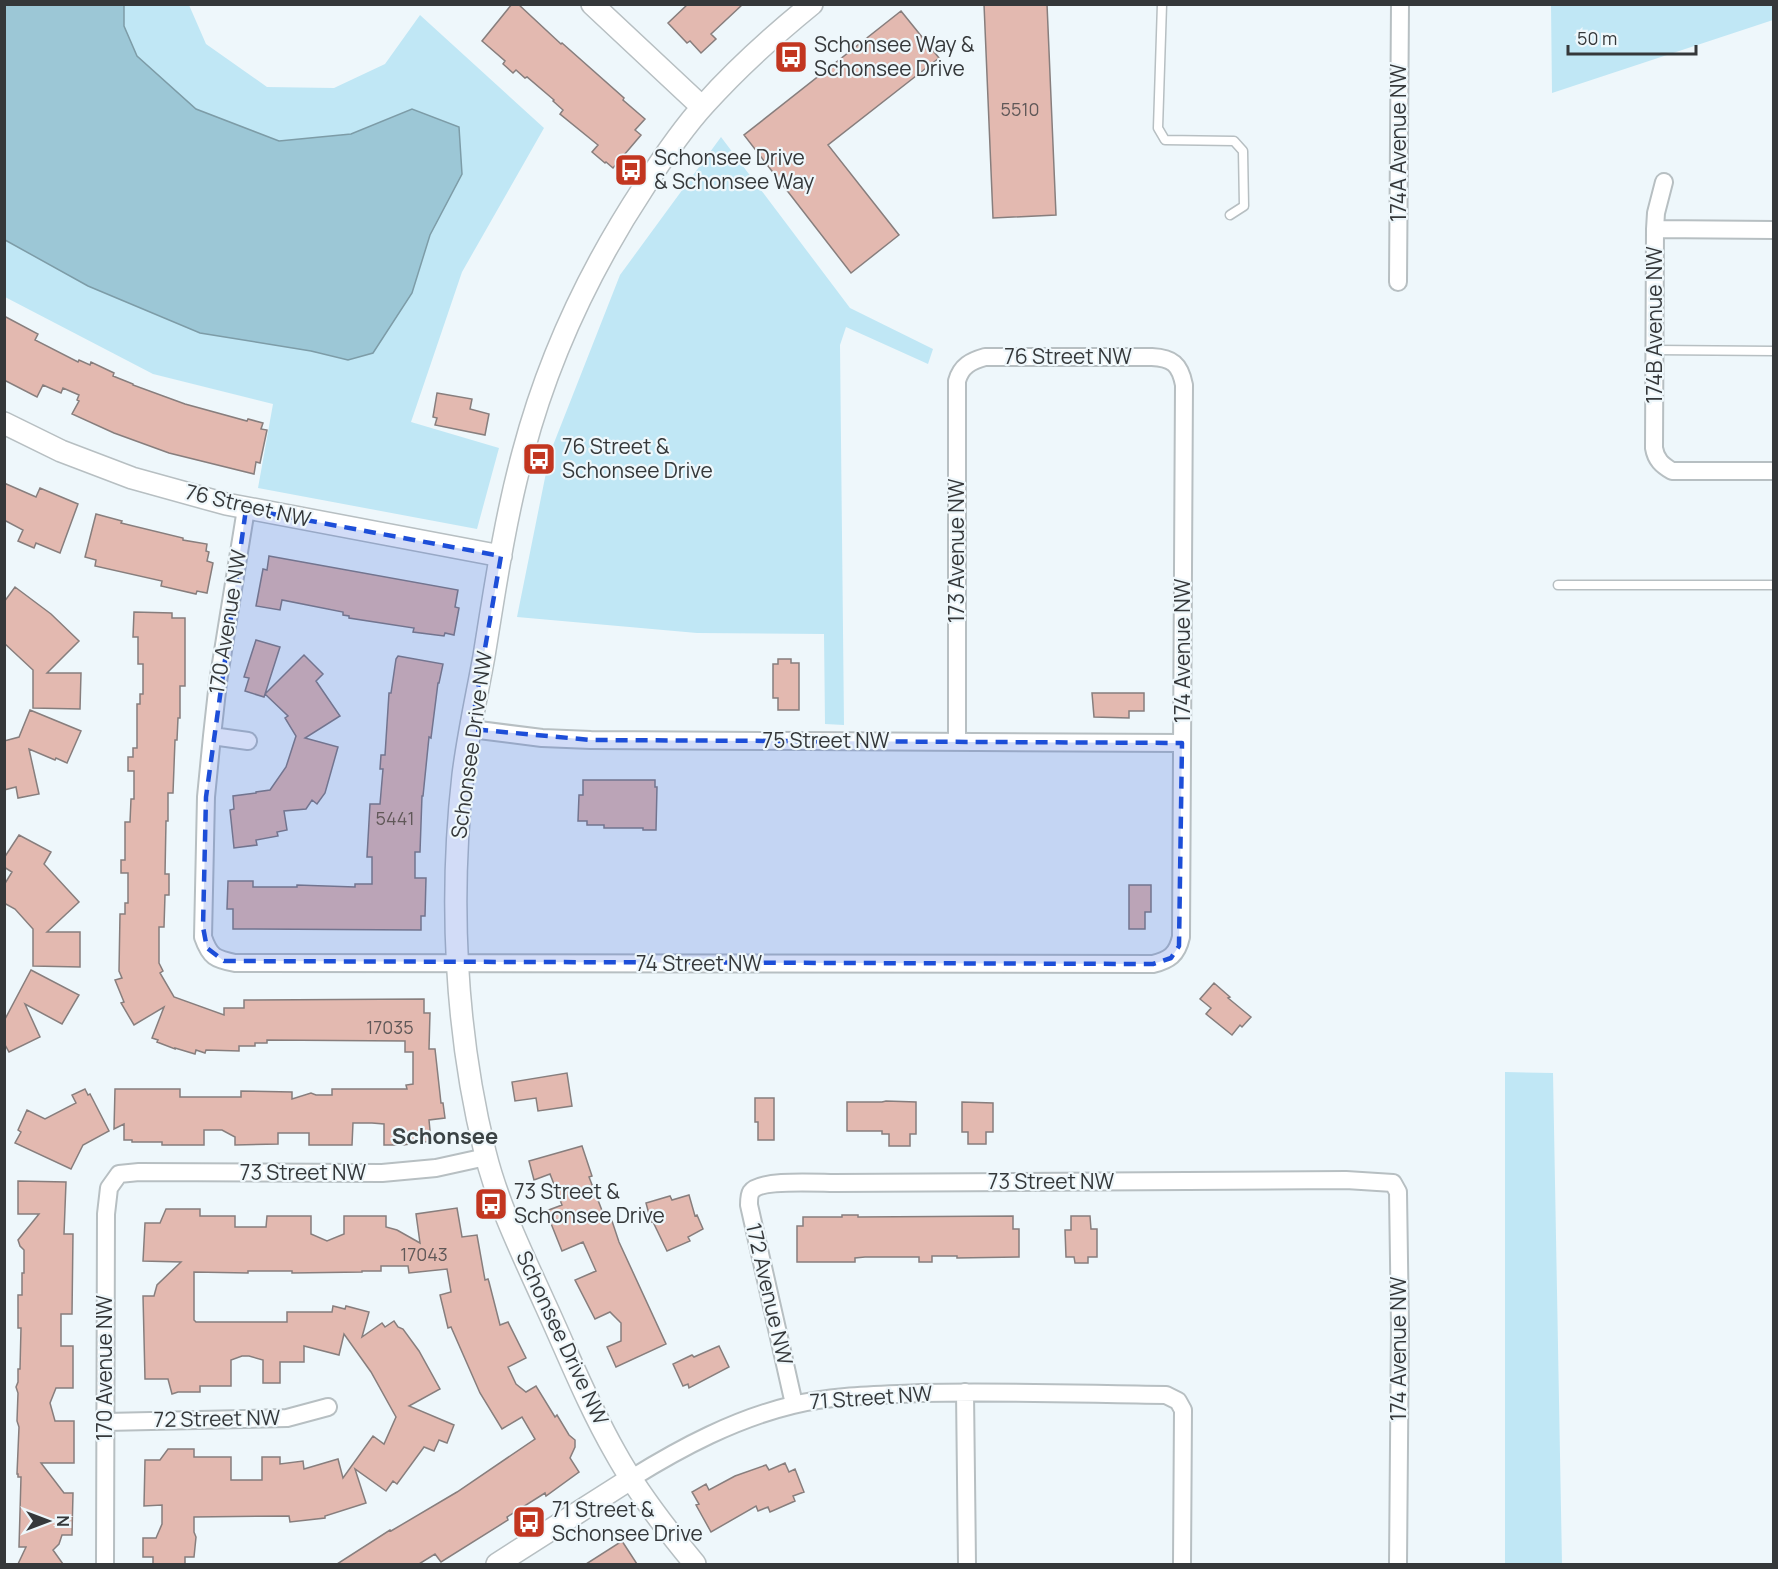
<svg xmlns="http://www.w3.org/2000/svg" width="1778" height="1569" font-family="Manrope,sans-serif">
  <rect width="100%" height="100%" fill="#eef7fb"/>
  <path fill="#c0e7f5" d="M 4,5 L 189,5 L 206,44 L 267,87 L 334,88 L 385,64 L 420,15 L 544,128 L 462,272 L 411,422 L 499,448 L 477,529 L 258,488 L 273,404 L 153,374 L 5,297 Z
    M 1551,5 L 1773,5 L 1773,20 L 1552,93 Z
    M 721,137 L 850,308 L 933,349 L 928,364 L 846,327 L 840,345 L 844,725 L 825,724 L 824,634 L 697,633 L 517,617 L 550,453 L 620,275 Z
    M 1505,1072 L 1553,1073 L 1562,1564 L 1505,1564 Z"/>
  <path fill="#9cc7d6" stroke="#7d9ca7" stroke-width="1.5" d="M 5,4 L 124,5 L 124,26 L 137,56 L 196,109 L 279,141 L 351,134 L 412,109 L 459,127 L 462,174 L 430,235 L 412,293 L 373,353 L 348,360 L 311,351 L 200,333 L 88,286 L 5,240 Z"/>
  <path fill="#e3b9b0" stroke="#877e7d" stroke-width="1.5" d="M 512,4 L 518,4 L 561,44 L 562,43 L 624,98 L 623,100 L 645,119 L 635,130 L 641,135 L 613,168 L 606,162 L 605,163 L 592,152 L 598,145 L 560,114 L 563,110 L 553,101 L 554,100 L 527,77 L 525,78 L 516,70 L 513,73 L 503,64 L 505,61 L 482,41 Z
    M 688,4 L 743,4 L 711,34 L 716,39 L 701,53 L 690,41 L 687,43 L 668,23 Z
    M 984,4 L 1047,4 L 1056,215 L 993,218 Z
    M 901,11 L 939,58 L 828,145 L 899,235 L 851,273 L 744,135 Z
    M 4,316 L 38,334 L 35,340 L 78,362 L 79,360 L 90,365 L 91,362 L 114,373 L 113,376 L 133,384 L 133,385 L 185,404 L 247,421 L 248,419 L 263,423 L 261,429 L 267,430 L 260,463 L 256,462 L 254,474 L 169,453 L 114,433 L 72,414 L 79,401 L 77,400 L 79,395 L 63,388 L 61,393 L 43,385 L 37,397 L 4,380 Z
    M 437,393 L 472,399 L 470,409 L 489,414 L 485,435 L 435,425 L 437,418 L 433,417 Z
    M 4,483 L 36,497 L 40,488 L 78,504 L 60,553 L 36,543 L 34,548 L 18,541 L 23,530 L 4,520 Z
    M 96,514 L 122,521 L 121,523 L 183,538 L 183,540 L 207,544 L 206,551 L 209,552 L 207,561 L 213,563 L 207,593 L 197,591 L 196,594 L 161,586 L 162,581 L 95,566 L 96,560 L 85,557 Z
    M 269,556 L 458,590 L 455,607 L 459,608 L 454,635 L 445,633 L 444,636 L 413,632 L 414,628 L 349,618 L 349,616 L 343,615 L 343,612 L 282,600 L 280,610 L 256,606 L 263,569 L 267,570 Z
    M 15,587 L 51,614 L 79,641 L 47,673 L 81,673 L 80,709 L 33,708 L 33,670 L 4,643 L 4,602 Z
    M 134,612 L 172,613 L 172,618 L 185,618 L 185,686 L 180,686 L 180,718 L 178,718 L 177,740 L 175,740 L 173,793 L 168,793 L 168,821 L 166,821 L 165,874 L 169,874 L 169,895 L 165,895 L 164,927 L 159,927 L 159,963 L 163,971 L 160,973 L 174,997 L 224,1015 L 224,1008 L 244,1008 L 244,1000 L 424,999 L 424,1013 L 430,1013 L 429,1049 L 435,1049 L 441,1103 L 443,1103 L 445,1118 L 429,1120 L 431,1141 L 403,1145 L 384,1145 L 384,1124 L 372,1123 L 353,1123 L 352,1145 L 309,1145 L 309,1133 L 278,1133 L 278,1144 L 235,1145 L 235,1137 L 222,1130 L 204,1130 L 204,1145 L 162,1145 L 162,1142 L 132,1142 L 132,1140 L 124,1140 L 124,1124 L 114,1129 L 115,1089 L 180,1089 L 180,1097 L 241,1097 L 241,1091 L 292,1092 L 292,1099 L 311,1093 L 316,1095 L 332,1095 L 332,1089 L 407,1089 L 406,1085 L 413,1084 L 413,1052 L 405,1052 L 405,1041 L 267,1040 L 267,1043 L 255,1043 L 255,1046 L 239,1046 L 239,1051 L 206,1050 L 205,1053 L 196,1050 L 195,1054 L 175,1048 L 175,1049 L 157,1042 L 158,1040 L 152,1038 L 164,1007 L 134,1025 L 121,1003 L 124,1002 L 115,980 L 122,978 L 119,971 L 120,914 L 125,914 L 125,903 L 128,903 L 128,873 L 121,873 L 121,860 L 125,860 L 125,822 L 130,822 L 131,799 L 134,799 L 134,771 L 128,771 L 128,757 L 133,757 L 133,748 L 137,748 L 137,704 L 140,704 L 140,694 L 143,694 L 143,664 L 138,664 L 138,637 L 133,637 Z
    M 256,640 L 280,647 L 265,694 L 304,655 L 323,674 L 316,681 L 340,716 L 305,738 L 338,747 L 325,793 L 317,804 L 312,800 L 306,809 L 284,811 L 287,830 L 277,832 L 278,836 L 256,840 L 257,845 L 234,848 L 230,810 L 234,809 L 233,796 L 256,793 L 256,792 L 270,790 L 286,767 L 296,736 L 285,718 L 288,716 L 265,694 L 264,697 L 245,691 L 249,678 L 244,677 Z
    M 398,656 L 443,664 L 439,683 L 438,683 L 431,738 L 429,737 L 423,796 L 422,796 L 420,852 L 415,852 L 415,878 L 426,878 L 425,916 L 421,916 L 421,930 L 233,929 L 233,909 L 227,909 L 228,881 L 253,881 L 253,887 L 297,887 L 297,885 L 355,887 L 355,884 L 372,884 L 372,857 L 367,857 L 370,804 L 380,804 L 383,769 L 380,769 L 381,755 L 385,755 L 389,693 L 391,693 L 396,659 Z
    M 778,659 L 791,659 L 791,663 L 799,663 L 799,710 L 778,710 L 778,698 L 773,698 L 773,664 L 778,664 Z
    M 1092,693 L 1144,693 L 1144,711 L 1129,711 L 1129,718 L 1094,717 Z
    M 30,710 L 81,731 L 67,763 L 56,758 L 55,760 L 29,749 L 39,794 L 18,798 L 16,787 L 4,790 L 4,741 L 19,737 Z
    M 583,780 L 655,780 L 655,787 L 657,787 L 656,830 L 643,830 L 643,828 L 604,828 L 604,825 L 587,825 L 587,821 L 578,821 L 579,795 L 583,795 Z
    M 19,835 L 51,852 L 44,864 L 79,902 L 47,932 L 80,932 L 80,967 L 33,966 L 33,929 L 15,909 L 4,903 L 4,885 L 12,872 L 4,867 L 4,858 Z
    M 1129,885 L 1151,885 L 1151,912 L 1145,912 L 1145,929 L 1129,929 Z
    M 31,970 L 79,995 L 62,1024 L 25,1004 L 40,1037 L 9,1052 L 4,1043 L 4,1021 Z
    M 1214,983 L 1230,997 L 1228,998 L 1251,1017 L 1242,1027 L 1240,1025 L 1232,1035 L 1206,1014 L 1211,1008 L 1200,999 Z
    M 567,1073 L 572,1106 L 538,1111 L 536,1098 L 515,1101 L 512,1082 Z
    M 85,1089 L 88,1095 L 90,1094 L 109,1131 L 83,1145 L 71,1169 L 15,1143 L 21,1132 L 18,1130 L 27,1110 L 45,1119 L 76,1103 L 72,1095 Z
    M 755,1098 L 774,1098 L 774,1140 L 758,1140 L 758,1122 L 755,1122 Z
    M 886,1101 L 916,1102 L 916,1134 L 910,1134 L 910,1146 L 889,1146 L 889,1134 L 882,1134 L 882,1131 L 847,1131 L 847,1102 L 882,1102 Z
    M 962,1102 L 993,1103 L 993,1132 L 986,1132 L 986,1144 L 968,1144 L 968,1132 L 962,1132 Z
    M 582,1146 L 592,1176 L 589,1177 L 603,1213 L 606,1211 L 610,1222 L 612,1221 L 619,1242 L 666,1344 L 616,1367 L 607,1347 L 621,1341 L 621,1323 L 610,1312 L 595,1319 L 575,1280 L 596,1271 L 583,1242 L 562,1251 L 546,1211 L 562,1205 L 550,1174 L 534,1180 L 529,1161 Z
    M 18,1181 L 66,1182 L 64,1234 L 73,1234 L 72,1314 L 61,1314 L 61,1346 L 73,1346 L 73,1388 L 56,1388 L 50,1403 L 55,1421 L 74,1421 L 74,1463 L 41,1463 L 64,1493 L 73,1493 L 72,1535 L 62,1535 L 59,1544 L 53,1550 L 63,1564 L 18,1564 L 26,1547 L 19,1547 L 21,1477 L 18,1477 L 18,1474 L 17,1474 L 19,1427 L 17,1421 L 18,1393 L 16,1387 L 18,1382 L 18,1369 L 20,1369 L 21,1328 L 18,1328 L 18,1295 L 22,1295 L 22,1273 L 24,1273 L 24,1250 L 20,1246 L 18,1240 L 39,1214 L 18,1214 Z
    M 689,1195 L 695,1216 L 697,1215 L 703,1229 L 688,1237 L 690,1241 L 667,1251 L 653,1222 L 651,1222 L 646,1203 L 670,1196 L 672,1200 Z
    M 457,1208 L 462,1237 L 477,1235 L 485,1280 L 488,1279 L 489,1282 L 500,1325 L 508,1322 L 526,1358 L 508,1367 L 516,1384 L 526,1392 L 536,1386 L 555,1417 L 557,1415 L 569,1435 L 575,1440 L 575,1447 L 570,1458 L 579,1472 L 546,1496 L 545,1493 L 507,1517 L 508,1520 L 441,1562 L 435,1554 L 419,1564 L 337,1564 L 390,1530 L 391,1531 L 457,1492 L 535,1439 L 522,1417 L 502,1429 L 480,1393 L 451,1327 L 448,1328 L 440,1295 L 451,1292 L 447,1269 L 409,1273 L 408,1266 L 381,1266 L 381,1271 L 362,1271 L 362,1272 L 292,1273 L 292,1271 L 248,1271 L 248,1273 L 194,1272 L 194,1320 L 196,1322 L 287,1322 L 287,1312 L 332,1312 L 333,1306 L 345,1309 L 346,1306 L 369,1312 L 362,1337 L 382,1323 L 385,1327 L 394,1321 L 398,1327 L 403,1329 L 419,1351 L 440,1389 L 409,1406 L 454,1425 L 447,1443 L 439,1440 L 434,1451 L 424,1447 L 397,1484 L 393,1481 L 386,1491 L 355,1469 L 366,1503 L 325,1516 L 325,1518 L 290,1522 L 289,1516 L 194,1517 L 194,1532 L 196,1537 L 194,1557 L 185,1557 L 185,1564 L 153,1564 L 153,1557 L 143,1557 L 143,1538 L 156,1538 L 162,1524 L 162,1505 L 144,1506 L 145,1460 L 160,1460 L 168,1449 L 194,1449 L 194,1457 L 231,1457 L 231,1480 L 262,1480 L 262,1457 L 280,1457 L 280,1464 L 303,1461 L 304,1469 L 338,1459 L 343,1478 L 373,1436 L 384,1444 L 396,1417 L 371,1372 L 344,1334 L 339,1355 L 304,1346 L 304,1362 L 280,1362 L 280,1383 L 263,1383 L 263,1360 L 249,1356 L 242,1356 L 231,1360 L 231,1386 L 200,1386 L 200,1392 L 178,1392 L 172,1394 L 168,1379 L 145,1379 L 143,1296 L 154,1296 L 157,1285 L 181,1262 L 143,1261 L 145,1223 L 160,1223 L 166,1209 L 200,1209 L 200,1216 L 235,1216 L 235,1227 L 266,1227 L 267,1216 L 311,1216 L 311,1234 L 327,1241 L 344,1234 L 344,1216 L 386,1216 L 386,1227 L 397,1230 L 420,1243 L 416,1214 Z
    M 842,1215 L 858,1215 L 858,1217 L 1013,1216 L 1013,1229 L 1019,1229 L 1019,1257 L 957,1258 L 957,1256 L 932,1256 L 932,1262 L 919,1262 L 919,1257 L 865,1257 L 855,1258 L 855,1262 L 797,1262 L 797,1226 L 803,1226 L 803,1217 L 842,1217 Z
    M 1071,1216 L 1090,1216 L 1091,1229 L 1097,1229 L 1097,1257 L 1088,1257 L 1088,1263 L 1075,1263 L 1074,1257 L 1066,1257 L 1065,1230 L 1071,1230 Z
    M 719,1346 L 729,1367 L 689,1388 L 688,1384 L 683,1386 L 673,1364 L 692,1355 L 694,1357 Z
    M 785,1463 L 789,1472 L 795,1469 L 804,1492 L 793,1496 L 795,1501 L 770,1512 L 768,1507 L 758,1511 L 756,1506 L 711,1532 L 696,1505 L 699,1504 L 692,1492 L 706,1484 L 709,1490 L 735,1476 L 766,1465 L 769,1470 Z
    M 622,1541 L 637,1564 L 586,1564 Z"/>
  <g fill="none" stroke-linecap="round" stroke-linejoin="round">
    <defs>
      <path id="service" d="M 1162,4 L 1158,128 L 1165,140 L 1234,141 L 1243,151 L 1244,206 L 1230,215
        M 1655,350 L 1774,351
        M 1558,585 L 1774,585"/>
      <path id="minor" d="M 1664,182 L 1656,213 L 1655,229 L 1654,448 C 1656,460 1662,465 1672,471 L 1774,471
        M 1655,229 L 1774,230
        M 1398,282 L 1400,4
        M 246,509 L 218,682 L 212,736 L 206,797 L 203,937 C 210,957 215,959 235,963 L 1153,964 C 1169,960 1177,955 1181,937 L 1184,385 C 1180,364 1172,358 1152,357 L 985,357 C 971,361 961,366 957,381 L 957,742
        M 471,729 L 542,738 L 591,740 L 1182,743
        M 212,736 L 248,741
        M 965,1392 L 967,1564
        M 794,1404 L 749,1205 C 749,1201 749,1195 751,1192 C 759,1179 818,1183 834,1183 L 1346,1180 L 1393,1183 L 1398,1192 L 1400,1327 L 1398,1564
        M 105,1422 L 287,1418 L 328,1407
        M 632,1478 C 682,1447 735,1419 793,1405 C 834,1395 878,1395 920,1393 C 1002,1391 1084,1394 1166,1395 L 1178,1401 L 1183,1410 L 1182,1564
        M 105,1564 L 106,1214 L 109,1188 L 119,1174 L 139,1172 L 382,1173 L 436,1168 L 486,1157"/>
      <path id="tertiary" d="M 592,4 L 702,107
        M 4,423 L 61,451 L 132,478 L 226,504 L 501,556
        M 497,1564 L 632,1478
        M 695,1564 C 666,1529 637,1492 615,1452 C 588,1405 568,1354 545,1304 C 523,1255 498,1205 485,1152 C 455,1031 449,898 463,775 C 468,735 477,695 484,656 C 495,588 505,519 523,453 C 548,358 590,269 644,187 C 662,159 682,129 705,104 C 738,67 774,35 812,4"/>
    </defs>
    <use href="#service" stroke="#b7bfc2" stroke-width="11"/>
    <use href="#minor" stroke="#b7bfc2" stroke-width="20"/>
    <use href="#tertiary" stroke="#b7bfc2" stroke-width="24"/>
    <use href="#service" stroke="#fff" stroke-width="8"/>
    <use href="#minor" stroke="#fff" stroke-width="16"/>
    <use href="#tertiary" stroke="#fff" stroke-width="21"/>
  </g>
  <path fill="#1d4ed8" fill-opacity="0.2" stroke="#1d4ed8" stroke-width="4.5" stroke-dasharray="12 8" stroke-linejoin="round" d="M 246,509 L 501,556 L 471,729 L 591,740 L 1182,743 L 1179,946 L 1171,958 L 1153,964 L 224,961 L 207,948 L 203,927 L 206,797 Z"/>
  <defs>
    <symbol id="bus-square" viewBox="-11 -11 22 22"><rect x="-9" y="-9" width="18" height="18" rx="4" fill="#c23620" stroke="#eef7fb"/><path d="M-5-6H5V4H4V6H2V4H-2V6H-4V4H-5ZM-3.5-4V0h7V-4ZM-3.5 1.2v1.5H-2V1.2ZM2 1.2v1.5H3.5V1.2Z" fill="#fff"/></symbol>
  </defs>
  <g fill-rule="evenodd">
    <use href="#bus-square" x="772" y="38" width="38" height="38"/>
    <use href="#bus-square" x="612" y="151" width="38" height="38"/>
    <use href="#bus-square" x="520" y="440" width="38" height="38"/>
    <use href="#bus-square" x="472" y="1185" width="38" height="38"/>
    <use href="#bus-square" x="510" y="1503" width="38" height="38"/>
  </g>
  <g text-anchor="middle" stroke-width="4.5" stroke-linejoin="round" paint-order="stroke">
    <g font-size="18" fill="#605858">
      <text x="1020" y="116">5510</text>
      <text x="395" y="825">5441</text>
      <text x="390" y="1034">17035</text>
      <text x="424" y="1261">17043</text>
    </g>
    <g font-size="21" fill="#35383a" stroke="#eef7fb" text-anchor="start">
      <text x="814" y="52">Schonsee Way &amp;<tspan x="814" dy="24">Schonsee Drive</tspan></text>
      <text x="654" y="165">Schonsee Drive<tspan x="654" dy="24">&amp; Schonsee Way</tspan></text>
      <text x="562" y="454">76 Street &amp;<tspan x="562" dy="24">Schonsee Drive</tspan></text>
      <text x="514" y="1199">73 Street &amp;<tspan x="514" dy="24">Schonsee Drive</tspan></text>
      <text x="552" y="1517">71 Street &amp;<tspan x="552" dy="24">Schonsee Drive</tspan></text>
    </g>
    <g font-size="21" fill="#35383a" stroke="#eef7fb">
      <text transform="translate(1399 143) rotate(-90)" y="7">174A Avenue NW</text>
      <text transform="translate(1655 325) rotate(-90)" y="7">174B Avenue NW</text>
      <text x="1068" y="364">76 Street NW</text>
      <text transform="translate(248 506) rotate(13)" y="7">76 Street NW</text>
      <text transform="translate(957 551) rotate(-90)" y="7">173 Avenue NW</text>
      <text transform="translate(228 622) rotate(-81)" y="7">170 Avenue NW</text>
      <text transform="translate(1183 651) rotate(-90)" y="7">174 Avenue NW</text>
      <text x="826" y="748">75 Street NW</text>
      <text transform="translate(472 745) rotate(-82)" y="7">Schonsee Drive NW</text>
      <text x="699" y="971">74 Street NW</text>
      <text x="303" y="1180">73 Street NW</text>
      <text x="1051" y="1189">73 Street NW</text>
      <text transform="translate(769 1294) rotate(77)" y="7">172 Avenue NW</text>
      <text transform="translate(562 1338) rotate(65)" y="7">Schonsee Drive NW</text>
      <text transform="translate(1399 1349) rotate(-90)" y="7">174 Avenue NW</text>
      <text transform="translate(105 1368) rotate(-90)" y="7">170 Avenue NW</text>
      <text transform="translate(871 1398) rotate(-4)" y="7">71 Street NW</text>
      <text transform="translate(217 1419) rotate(-1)" y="7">72 Street NW</text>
    </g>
    <g font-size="22" font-weight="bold" fill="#3a4244" stroke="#eef7fb">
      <text x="445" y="1144">Schonsee</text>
    </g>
  </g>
  <rect width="1778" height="1569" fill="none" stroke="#35383a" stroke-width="12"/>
  <g transform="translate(48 1521) rotate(90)" stroke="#eef7fb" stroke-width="4.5" paint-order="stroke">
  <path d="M0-4.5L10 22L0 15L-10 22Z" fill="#35383a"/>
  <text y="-9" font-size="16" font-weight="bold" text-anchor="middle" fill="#35383a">N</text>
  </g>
  <path d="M1568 45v9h128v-9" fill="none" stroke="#35383a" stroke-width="3"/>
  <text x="1577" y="45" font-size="18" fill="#35383a" stroke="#eef7fb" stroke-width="4.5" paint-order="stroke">50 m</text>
</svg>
